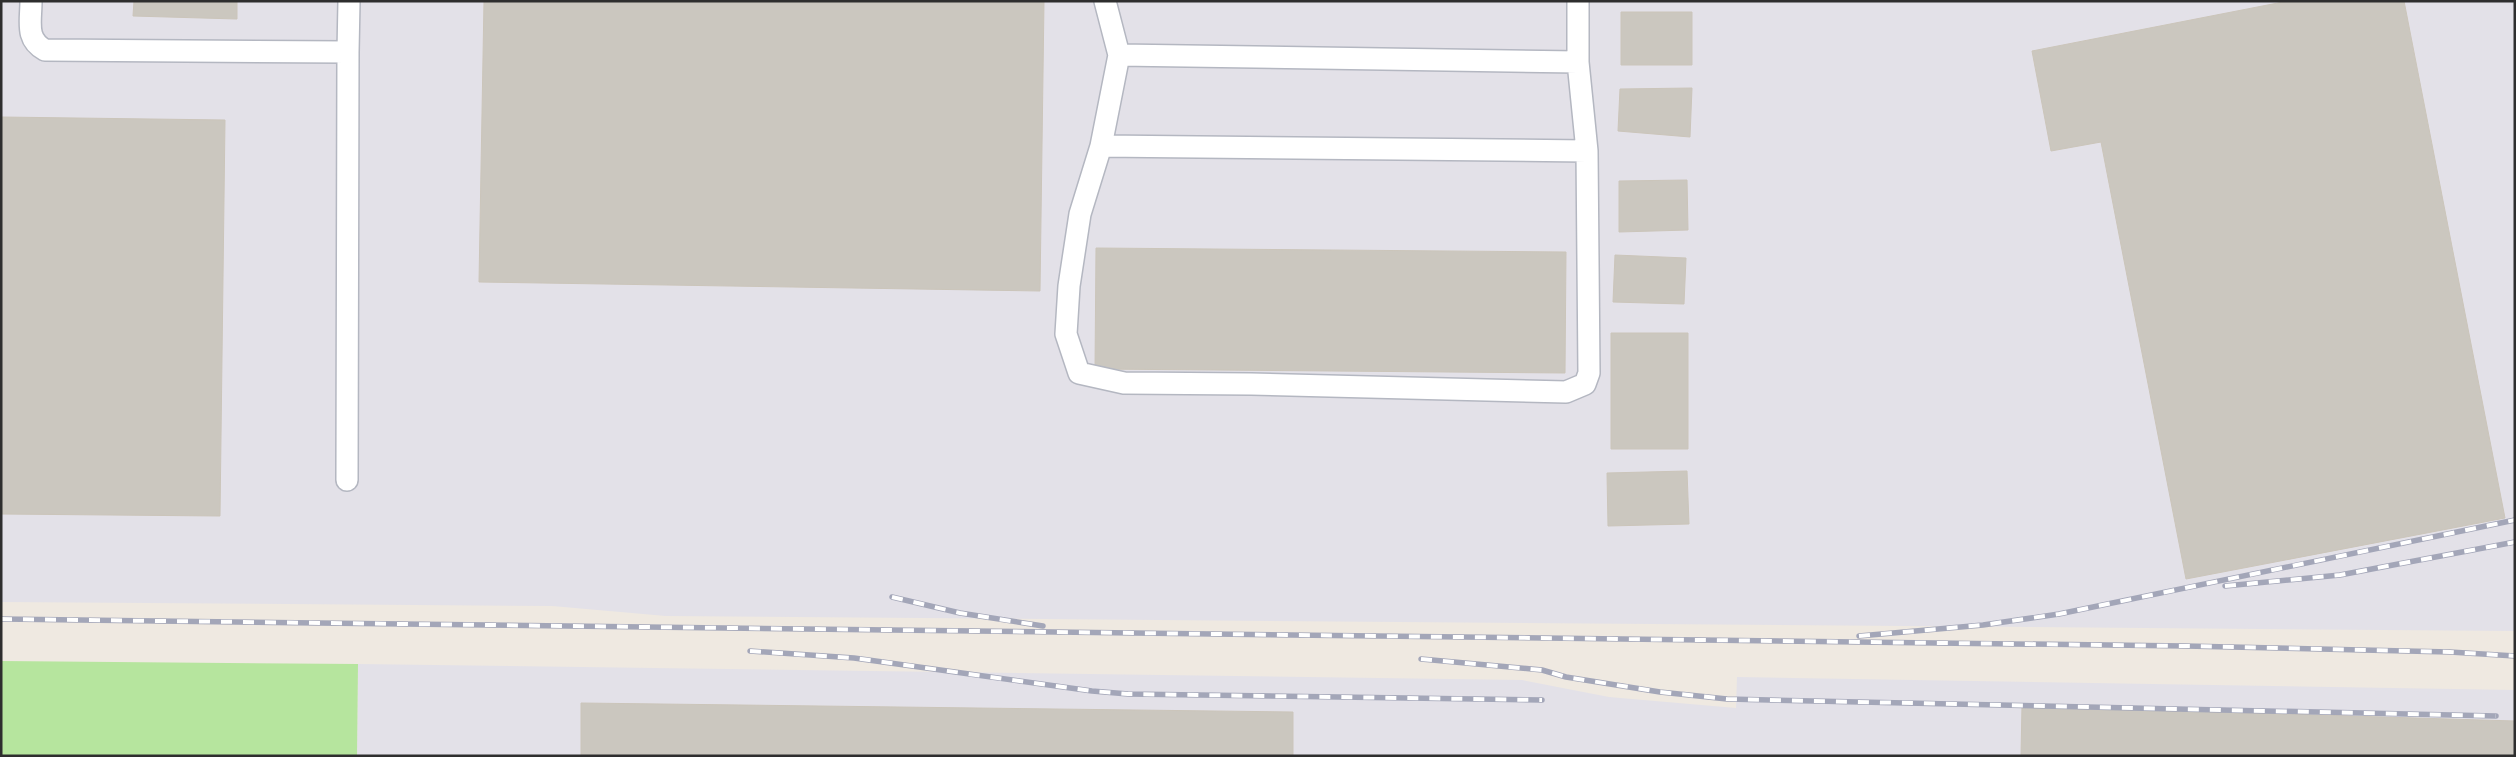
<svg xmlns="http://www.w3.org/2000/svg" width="2516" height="757" viewBox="0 0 2516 757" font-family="'Exo 2',sans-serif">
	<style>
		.industrial { fill: #e3e1e8 }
		.green { fill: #b6e59e }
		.building { fill: #cbc7bf; stroke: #cbc5ba }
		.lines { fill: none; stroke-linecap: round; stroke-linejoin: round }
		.service-casing { stroke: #b4b7c1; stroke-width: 24 }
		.service { stroke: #fff; stroke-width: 21 }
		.rail-casing { stroke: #a3a6b8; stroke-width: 5.5 }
		.rail { stroke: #fff; stroke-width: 4; stroke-dasharray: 11; stroke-linecap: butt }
	</style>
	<rect width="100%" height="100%" fill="#efe9e1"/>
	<path class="industrial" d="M 1,1 L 2515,1 L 2515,631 L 666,616 L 552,606 L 1,602 Z
		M 358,664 L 1522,680 L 1609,697 L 1736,708 L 1737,677 L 2515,690 L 2515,756 L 357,756 Z"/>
	<path class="green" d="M 1,661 L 358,664 L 357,756 L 1,756 Z"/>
	<path class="building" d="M 134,1 L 237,1 L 237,19 L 133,16 Z
		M 484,1 L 1044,1 L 1040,291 L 479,282 Z
		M 2288,1 L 2404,1 L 2505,518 L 2186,579 L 2101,142 L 2051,151 L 2032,51 Z
		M 1621,12 L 1692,12 L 1692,65 L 1621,65 Z
		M 1692,88 L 1690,137 L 1618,131 L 1620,89 Z
		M 1,117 L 225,120 L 220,516 L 1,514 Z
		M 1687,180 L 1688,230 L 1619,232 L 1619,181 Z
		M 1096,248 L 1566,252 L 1565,373 L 1095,369 Z
		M 1615,255 L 1686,258 L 1684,304 L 1613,302 Z
		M 1611,333 L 1688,333 L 1688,449 L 1611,449 Z
		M 1687,471 L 1689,524 L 1608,526 L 1607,473 Z
		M 581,703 L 1293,712 L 1293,756 L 581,756 Z
		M 2022,706 L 2515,721 L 2515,756 L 2021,756 Z"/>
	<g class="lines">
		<g class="service-casing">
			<path id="service" d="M 31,1 C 31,22 25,39 45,50 L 348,52 L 347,480
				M 1105,1 L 1119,55 L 1101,146 L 1080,214 L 1069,286 L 1066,334 L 1079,373 L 1124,383 L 1251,384 L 1566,392 L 1585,384 L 1589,373 L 1587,151 L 1578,62 L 1578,1
				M 348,52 L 349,1
				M 1119,55 L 1578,62
				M 1101,146 L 1587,151"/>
		</g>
		<use href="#service" class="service"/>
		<g class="rail-casing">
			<path id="rail" d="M 2225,586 L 2340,575 L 2515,542
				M 892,597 L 960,613 L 1043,626
				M 1,619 L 2185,646 L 2450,652 L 2515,656
				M 1859,636 L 1983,625 L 2059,614 L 2515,520
				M 750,651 L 854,658 L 1092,691 L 1128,694 L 1542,700
				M 1421,659 L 1542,670 L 1566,677 L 1660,692 L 1727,699 L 2496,716"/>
		</g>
		<use href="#rail" class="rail"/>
	</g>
	<rect width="2516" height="757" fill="none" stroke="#2e2e2e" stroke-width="5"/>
</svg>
